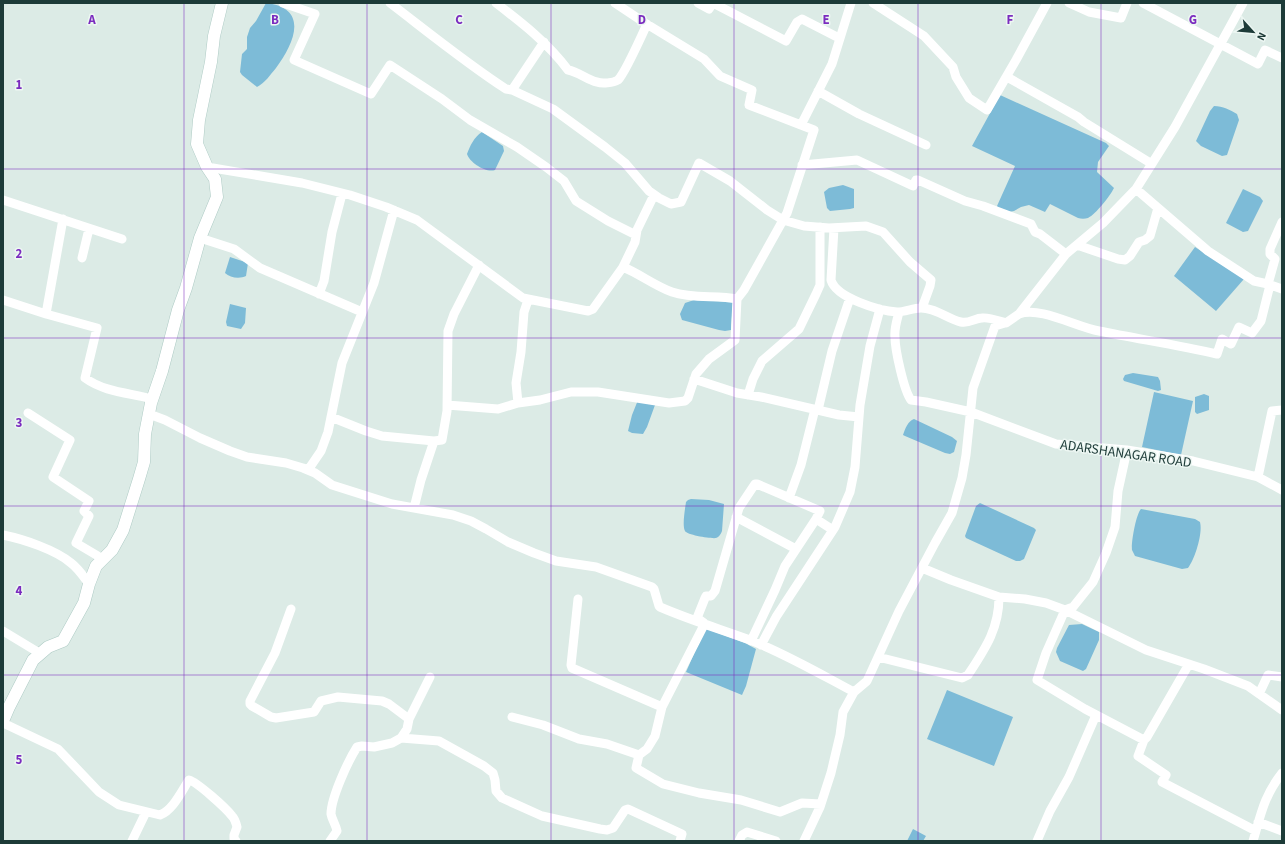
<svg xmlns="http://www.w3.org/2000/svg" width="1285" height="844" viewBox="0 0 1285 844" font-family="'Source Sans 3',sans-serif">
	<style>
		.water { fill: #7dbbd7 }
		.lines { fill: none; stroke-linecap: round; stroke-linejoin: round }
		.secondary-casing { stroke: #aecbc5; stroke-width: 13 }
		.street { stroke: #fff; stroke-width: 9 }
		.secondary { stroke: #fff; stroke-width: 12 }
		.grid { fill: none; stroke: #7b2cbf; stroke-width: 1; stroke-opacity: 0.55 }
		.labels { text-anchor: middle; stroke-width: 3; stroke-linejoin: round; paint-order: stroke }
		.street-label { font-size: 14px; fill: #1d3b38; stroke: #edf7f3 }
		.grid-label { font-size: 13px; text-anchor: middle; font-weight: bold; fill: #7b2cbf; stroke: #edf7f3; stroke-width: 3; stroke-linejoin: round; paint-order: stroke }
	</style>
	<rect width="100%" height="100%" fill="#dcebe6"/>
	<path class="water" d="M 266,3 C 310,8 294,44 276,68 C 270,75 265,83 257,87 L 242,75 L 240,72 L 242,54 L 247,49 L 247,37 L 250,28 L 256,21 Z
		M 1000,95 L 1106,143 L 1109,146 L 1098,162 L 1097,172 L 1114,188 C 1110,196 1096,214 1088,218 C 1085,219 1081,219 1078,218 L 1050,204 L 1045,212 L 1029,205 L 1021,207 L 1014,211 L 1009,212 L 998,208 L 997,206 L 1015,166 L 972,146 Z
		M 1214,106 C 1223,106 1230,110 1237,114 L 1239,120 L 1227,155 L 1222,156 L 1201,146 L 1196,141 L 1210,111 Z
		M 482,132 L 503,146 L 504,151 L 495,170 C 486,173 470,163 467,154 C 470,146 474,137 482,132 Z
		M 843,185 L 854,189 L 854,208 L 850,209 L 830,211 L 827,208 L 824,192 L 829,188 Z
		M 1243,189 L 1260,197 L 1263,201 L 1248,231 L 1243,232 L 1226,223 Z
		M 1195,247 L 1244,279 L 1216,311 L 1174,276 Z
		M 230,257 L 248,263 L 246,276 C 240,279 230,278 225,273 Z
		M 694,300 L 733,302 L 731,330 L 725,331 L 719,330 L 682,320 L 680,314 L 685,303 Z
		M 230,304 L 246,308 L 245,323 L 241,329 L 227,326 L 226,322 Z
		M 1133,373 L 1158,377 L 1160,381 L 1161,390 L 1158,391 L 1124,381 L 1123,379 L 1125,375 Z
		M 1154,392 L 1193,401 L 1181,455 L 1142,447 Z
		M 1204,394 L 1209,396 L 1209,410 L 1197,414 L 1195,412 L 1195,397 Z
		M 638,400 L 655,405 L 647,427 L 643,434 L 632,433 L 628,431 L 632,415 Z
		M 914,419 L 952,437 L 957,441 L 954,452 L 950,454 L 945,453 L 905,436 L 903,435 C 905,429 908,421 914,419 Z
		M 691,499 L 709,500 L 724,504 L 722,531 C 721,534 719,537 716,538 C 712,539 687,535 685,531 C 682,526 685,509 686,502 L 688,500 Z
		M 980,503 L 1034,528 L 1036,530 L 1024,559 L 1020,561 L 1016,561 L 966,538 L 965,536 L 976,506 Z
		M 1141,509 L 1195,519 L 1200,522 C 1203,533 1195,559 1188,568 L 1182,569 L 1135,556 C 1134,554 1133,552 1132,550 C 1131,543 1136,514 1141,509 Z
		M 1082,624 L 1099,632 L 1099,640 L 1086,669 L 1083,671 L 1060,661 L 1056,652 L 1057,648 L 1069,625 Z
		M 707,629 L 745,643 L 756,649 L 746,686 L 742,695 L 686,672 L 704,631 Z
		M 947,690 L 1013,717 L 994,766 L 927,739 Z
		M 913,829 L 926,836 L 923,841 L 907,841 Z"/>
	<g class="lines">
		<g class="secondary-casing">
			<path id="secondary" d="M 3,721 L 9,707 L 33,660 L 48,647 L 63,641 L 84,603 L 89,584 L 96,566 L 112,550 L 123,530 L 139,479 L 144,462 L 145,434 L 151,403 L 162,371 L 178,310 L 186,288 L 200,238 L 217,197 L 215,179 L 207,167 L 197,144 L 199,120 L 211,62 L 214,36 L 222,3"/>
		</g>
		<path class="street" d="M 283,3 L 315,14 L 294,60 L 371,94 L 390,65 L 442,99 L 470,120 L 517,147 L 546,167 L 564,181 L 576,201 L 608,221 L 636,235
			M 390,3 C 428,32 466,63 506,89 L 512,90
			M 496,3 C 522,23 548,43 568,70 C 579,72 587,80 597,82 C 602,84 613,83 618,80 C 625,73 642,35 647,24
			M 615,3 L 645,23 L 704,59 L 720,76 L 752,90 L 749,105 L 801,125
			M 698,3 L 709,9 L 713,3 L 786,41 L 797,22 L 802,19 L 839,38
			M 873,3 L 924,36 L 953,67 L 956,77 L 969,98 L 987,110 L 1016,60 L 1047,3
			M 1069,3 L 1089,12 L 1121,18 L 1127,3
			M 1143,3 L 1258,64 L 1265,50 L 1282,58
			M 544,42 L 512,90 L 553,109 L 605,147 L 625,163 L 649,191 L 659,198 L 671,204 L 681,202 L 699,163 L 730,181 L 767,210 L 783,220 L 804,226 L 829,228 L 866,226 L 883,232 L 910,262 L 931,280 L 930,286 L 922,308
			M 1007,77 L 1078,117 L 1084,122 L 1152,164
			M 818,91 L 859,114 L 926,145
			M 802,165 L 857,160 L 913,186 L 916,180 L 918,180 L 965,201 L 983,206 L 1031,224 L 1035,232 L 1040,234 L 1066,254
			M 207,167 L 302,183 L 350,195 L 386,207 L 417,220 L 523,298 L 588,311 L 593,309 L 623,267 C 640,274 655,286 672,292 C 693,299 716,295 737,299 L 744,290 L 787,213 L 814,130 L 801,125 L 832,64 L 851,3
			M 1136,189 L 1208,251 L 1254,281 L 1268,284 L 1282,289
			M 3,200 L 122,239
			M 63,219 L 46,314 L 97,328 L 85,378 C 104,392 130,393 152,399
			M 834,228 L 831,280 C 836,298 880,311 897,312 C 905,312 913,308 921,308 C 936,308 948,319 961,322 C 969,324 975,318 982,318 C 989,317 999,321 1006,323 L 1019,314 L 1066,254 L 1103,223 L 1136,189 L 1175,127 L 1243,3
			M 200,238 L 234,249 L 260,268 L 362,312
			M 1077,245 L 1118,259 L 1125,260 L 1130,256 L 1139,242 L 1145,240 L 1150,236 L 1158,208
			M 82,258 L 89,229
			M 623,267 L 635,242 L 637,230 L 654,195
			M 1268,284 L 1275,259 L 1270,254 L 1270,249 L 1282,222
			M 319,294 L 324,281 L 332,232 L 342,194
			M 3,300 L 46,314
			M 899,312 C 897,320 894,329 895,337 C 895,350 904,391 911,400 L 926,402 L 971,412 L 1056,444 L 1127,450 L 1193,461 L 1258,477 L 1282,490
			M 1019,314 C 1040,306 1076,327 1099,331 C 1138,339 1178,345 1217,354 L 1222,339 L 1231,344 L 1239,327 L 1252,333 L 1261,321 L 1270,285
			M 694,379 L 737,393 L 761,397 L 839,415 L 859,417
			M 748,395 L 753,379 L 762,361 L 799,329 L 816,294 L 820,285 L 820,227
			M 518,403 L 516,383 L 521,352 L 524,312 L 528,300
			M 447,405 L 498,409 L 518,403 L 540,400 L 571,392 L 598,392 L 669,403 L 685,401 L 688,398 L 696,374 L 709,359 L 735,340 L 737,299
			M 818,410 L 832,351 L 850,298
			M 28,413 L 70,440 L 53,477 L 89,501 L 84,511 L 89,516 L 76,543 L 103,559
			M 149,414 L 165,420 L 200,438 L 230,451 L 247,457 L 286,463 L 303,468 L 315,473 L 332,485 L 392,504 L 453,515 L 471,521 L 486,529 L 508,542 L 534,553 L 556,561 L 596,567 L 652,587 L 654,589 L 659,606 L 660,607 C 690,620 720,629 750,640 C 786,654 820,674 854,692
			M 331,417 L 366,431 L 382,436 L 434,441
			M 1127,450 L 1118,491 L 1115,527 L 1106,553 L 1093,582 L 1073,607 L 1065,610 L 1046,653 L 1037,680 L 1085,709 L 1144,740 L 1138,756 L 1166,775 L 1162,782 L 1256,831
			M 308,470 L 321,451 L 328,432 L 342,363 L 374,283 L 394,210
			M 1258,477 L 1272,411 L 1282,410
			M 789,498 L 801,465 L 815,409
			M 414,508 L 421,480 L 434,441 L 442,440 L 447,411 L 448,331 L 454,314 L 479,265
			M 736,517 L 796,549
			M 3,535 C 23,539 56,550 71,563 C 78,568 84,577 89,584
			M 922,568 L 951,580 L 999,597 L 1025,599 L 1046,603 L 1065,610 L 1146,650 L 1204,669 L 1248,686 L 1282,710
			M 578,599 L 571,665 L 572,668 L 662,707
			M 291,609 L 275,653 L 250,701 L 250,704 L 252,706 L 271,717 L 276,718 L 314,712 L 321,701 L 338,697 L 382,701 L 389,704 L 409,719
			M 704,623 L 697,618 L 705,598 L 706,596 L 711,596 L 715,591 L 739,508 L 755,484 L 757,484 L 820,511 L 816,519 L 833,530
			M 3,631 L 41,654
			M 751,641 L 775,590 L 785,566 L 816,519
			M 761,645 L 776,617 L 835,527 L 850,492 L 855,467 L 860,405 L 870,346 L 880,309
			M 878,657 L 962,678 L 968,675 C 985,649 999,629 999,597
			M 1259,694 L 1268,675 L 1282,677
			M 512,717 L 543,725 L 579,739 L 607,744 L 639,755 L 636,768 L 663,784 L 699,793 L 741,800 L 780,812 L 802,803 L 821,804
			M 3,723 L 58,749 L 99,792 L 119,805 L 160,815 C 173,810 181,792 189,780 C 197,782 226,808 232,816 C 235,819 236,823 237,827 L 234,835 L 234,839 L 236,841
			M 401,738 L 439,741 L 484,766 L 493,773 L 495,780 L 496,791 L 502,798 L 542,816 L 600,829 L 607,830 L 613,828 L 625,810 L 628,809 L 682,834 L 680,841
			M 1144,740 L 1147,737 L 1189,664
			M 639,755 L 647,749 L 655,736 L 662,707 L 704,625
			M 1258,822 L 1282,831
			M 132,841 L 146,812
			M 330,841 L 337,831 C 336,825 332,820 331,814 C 331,798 348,761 357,747 L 362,746 L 374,747 L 392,743 L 401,738 L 407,729 L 409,719 L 430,677
			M 739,841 L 742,835 L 747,832 L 776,841
			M 804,841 L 820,807 L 831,773 L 840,735 L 843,712 L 854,692 L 867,681 L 899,611 L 935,543 L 952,513 L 962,478 L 966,455 L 973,388 L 995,326 L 1005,323
			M 1037,841 L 1050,811 L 1069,777 L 1096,715
			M 1253,841 C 1261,814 1264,796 1282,773"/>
		<use href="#secondary" class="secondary"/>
	</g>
	<path class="grid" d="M 184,3 L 184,841M 367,3 L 367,841M 551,3 L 551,841M 734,3 L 734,841M 918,3 L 918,841M 1101,3 L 1101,841M 3,169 L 1282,169M 3,338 L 1282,338M 3,506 L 1282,506M 3,675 L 1282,675"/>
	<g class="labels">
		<g class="street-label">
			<text transform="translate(1126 453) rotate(8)" y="5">ADARSHANAGAR ROAD</text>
		</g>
	</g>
	<g class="grid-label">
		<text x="92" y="24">A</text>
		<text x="275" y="24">B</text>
		<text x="459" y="24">C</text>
		<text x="642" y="24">D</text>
		<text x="826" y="24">E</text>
		<text x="1010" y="24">F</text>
		<text x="1193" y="24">G</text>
		<text x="19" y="89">1</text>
		<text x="19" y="258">2</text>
		<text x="19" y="427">3</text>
		<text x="19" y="595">4</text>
		<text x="19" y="764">5</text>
	</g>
	<rect width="1285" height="844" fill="none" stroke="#1d3b38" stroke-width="8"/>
	<g transform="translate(1253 32) rotate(117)" stroke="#edf7f3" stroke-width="3" paint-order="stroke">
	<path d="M0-3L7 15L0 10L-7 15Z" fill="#1d3b38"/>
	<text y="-6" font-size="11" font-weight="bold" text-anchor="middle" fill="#1d3b38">N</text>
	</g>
</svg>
